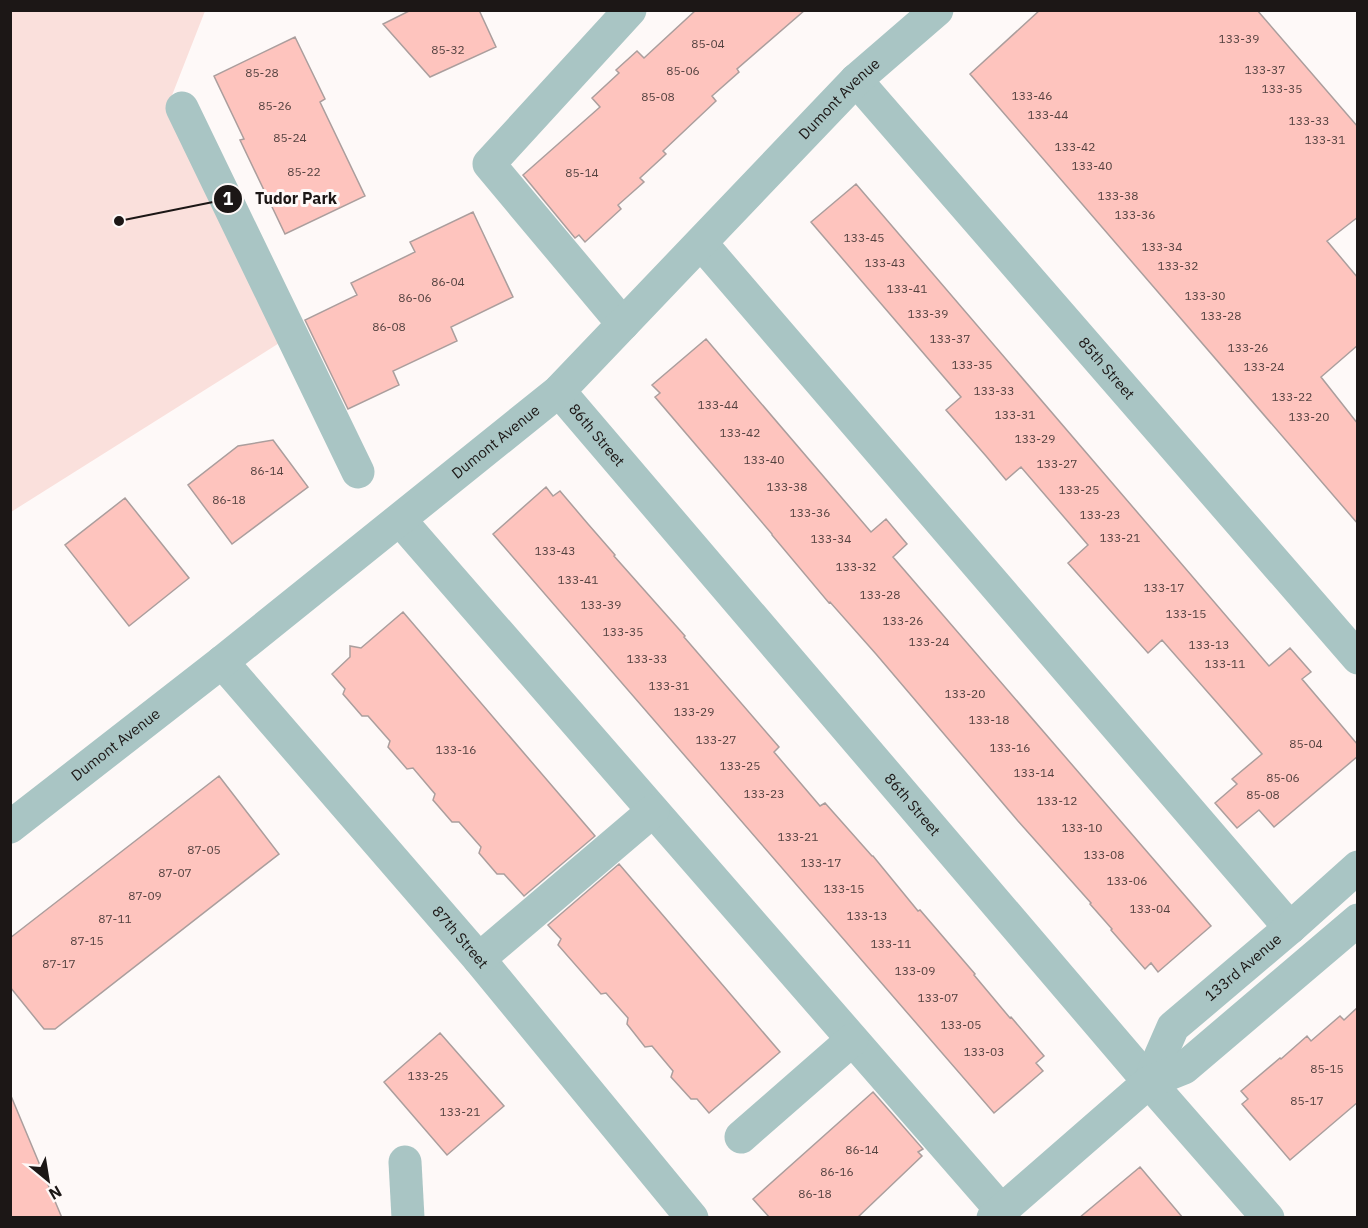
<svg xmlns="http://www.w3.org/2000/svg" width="1368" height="1228" viewBox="0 0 1368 1228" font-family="'IBM Plex Sans',sans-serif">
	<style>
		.green { fill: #fae0dc }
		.building { fill: #fec4be; stroke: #ab9e9d; stroke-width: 1.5 }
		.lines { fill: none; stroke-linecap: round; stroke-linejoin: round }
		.minor { stroke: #a9c5c4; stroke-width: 33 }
		.labels { text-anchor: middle; stroke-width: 6; stroke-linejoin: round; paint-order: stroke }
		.number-label { font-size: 12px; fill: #544240 }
		.street-label { font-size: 15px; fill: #1c1716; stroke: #fef9f8 }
		.leader { fill: none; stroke: #1c1716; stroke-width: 2 }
		.callout-dot { fill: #1c1716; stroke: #fef9f8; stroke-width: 2 }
		.mark-label { font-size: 18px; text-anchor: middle; font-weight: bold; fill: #fff }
		.callout-label { font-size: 16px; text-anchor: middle; font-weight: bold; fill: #1c1716; stroke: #fef9f8; stroke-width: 6; stroke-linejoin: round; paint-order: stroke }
	</style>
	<rect width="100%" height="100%" fill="#fef9f8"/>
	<path class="green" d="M 11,11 L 205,11 L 169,103 L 284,340 L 11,512 Z"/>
	<path class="building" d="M 411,10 L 479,10 L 496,47 L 430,77 L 383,24 Z
		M 696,10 L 805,10 L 737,69 L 739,72 L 712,96 L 716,101 L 663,151 L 666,154 L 640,178 L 644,182 L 618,205 L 621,209 L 585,242 L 579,235 L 575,238 L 523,175 L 600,107 L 592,98 L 619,73 L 616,70 L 637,51 L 644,58 Z
		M 1040,10 L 1257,10 L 1358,127 L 1358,217 L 1327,241 L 1358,278 L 1358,345 L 1321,377 L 1358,424 L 1358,524 L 970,74 Z
		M 295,37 L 325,99 L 320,102 L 365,196 L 285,234 L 240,140 L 244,139 L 214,76 Z
		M 856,184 L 1269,666 L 1290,648 L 1311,672 L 1302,679 L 1358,745 L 1358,756 L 1274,827 L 1259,810 L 1237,828 L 1215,803 L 1237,784 L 1232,779 L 1262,754 L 1162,640 L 1148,653 L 1068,563 L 1088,545 L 1021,467 L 1006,480 L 986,456 L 946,410 L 961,397 L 811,222 Z
		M 473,212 L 513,297 L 451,327 L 457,341 L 393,371 L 399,385 L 348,409 L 305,320 L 357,295 L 351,283 L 415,252 L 410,242 Z
		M 706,339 L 871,532 L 886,519 L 907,544 L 893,557 L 1211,926 L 1158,972 L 1151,963 L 1145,969 L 1111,930 L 1112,929 L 1090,904 L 1091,903 L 1018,821 L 876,654 L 830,602 L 829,603 L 772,535 L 772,534 L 655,397 L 660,393 L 652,385 Z
		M 273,440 L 308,487 L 232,544 L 188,485 L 238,446 Z
		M 546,487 L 553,496 L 560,491 L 588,524 L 615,555 L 614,556 L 685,636 L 684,637 L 779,747 L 774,752 L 820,806 L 825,803 L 872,856 L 873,856 L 918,911 L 920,910 L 975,974 L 974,975 L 1010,1018 L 1011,1017 L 1044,1056 L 1036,1063 L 1043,1071 L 994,1113 L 493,534 Z
		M 125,498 L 189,578 L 129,626 L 65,545 Z
		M 403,612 L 595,836 L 524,896 L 504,874 L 497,874 L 479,853 L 481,847 L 459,822 L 452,822 L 433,800 L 435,794 L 413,768 L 407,769 L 388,747 L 390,741 L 368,716 L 362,716 L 343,694 L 345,689 L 332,674 L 350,657 L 350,646 L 361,648 Z
		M 219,776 L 279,854 L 55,1029 L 44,1029 L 10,987 L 10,938 Z
		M 619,864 L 780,1052 L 709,1113 L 697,1099 L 691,1099 L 671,1077 L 673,1071 L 652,1046 L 645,1047 L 627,1024 L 628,1018 L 606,993 L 601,994 L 558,945 L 561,939 L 548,925 Z
		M 1358,1007 L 1358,1102 L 1290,1160 L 1242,1104 L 1248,1099 L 1241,1091 L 1280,1058 L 1281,1059 L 1307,1036 L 1311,1041 L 1340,1016 L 1344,1020 Z
		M 440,1033 L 504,1106 L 447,1155 L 384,1082 Z
		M 873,1092 L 923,1149 L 918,1152 L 922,1156 L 857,1218 L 770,1218 L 753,1199 Z
		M 10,1096 L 11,1096 L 62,1218 L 10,1218 Z
		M 1140,1167 L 1183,1218 L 1079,1218 Z"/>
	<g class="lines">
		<g class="minor">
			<path id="s1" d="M 856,80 L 1358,658"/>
			<path d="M 182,108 L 358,472"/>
			<path d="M 701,243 L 1290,928"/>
			<path d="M 623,324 L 489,164 L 630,10"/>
			<path id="s2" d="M 559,391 L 1149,1082 L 1268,1218"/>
			<path d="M 400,520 L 1001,1210"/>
			<path id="s3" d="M 222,662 L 479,959 L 692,1218"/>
			<path id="s4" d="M 10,827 L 222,662 L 559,391 L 856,80 L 937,10"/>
			<path d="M 479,959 L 653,811"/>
			<path id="s5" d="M 1149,1082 L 1173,1027 L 1290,928 L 1358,867"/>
			<path d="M 741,1137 L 852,1040"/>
			<path d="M 405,1162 L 408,1218"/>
			<path d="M 993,1218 L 1149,1082 L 1184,1068 L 1358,920"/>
		</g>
	</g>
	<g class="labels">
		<g class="number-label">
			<text x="1239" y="43">133-39</text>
			<text x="708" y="48">85-04</text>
			<text x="448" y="54">85-32</text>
			<text x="1265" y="74">133-37</text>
			<text x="683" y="75">85-06</text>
			<text x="262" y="77">85-28</text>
			<text x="1282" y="93">133-35</text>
			<text x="1032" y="100">133-46</text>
			<text x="658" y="101">85-08</text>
			<text x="275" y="110">85-26</text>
			<text x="1048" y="119">133-44</text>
			<text x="1309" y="125">133-33</text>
			<text x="290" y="142">85-24</text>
			<text x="1325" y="144">133-31</text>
			<text x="1075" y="151">133-42</text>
			<text x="1092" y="170">133-40</text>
			<text x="304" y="176">85-22</text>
			<text x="582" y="177">85-14</text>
			<text x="1118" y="200">133-38</text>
			<text x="1135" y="219">133-36</text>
			<text x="864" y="242">133-45</text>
			<text x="1162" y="251">133-34</text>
			<text x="885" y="267">133-43</text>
			<text x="1178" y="270">133-32</text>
			<text x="448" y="286">86-04</text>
			<text x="907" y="293">133-41</text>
			<text x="1205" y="300">133-30</text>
			<text x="415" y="302">86-06</text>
			<text x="928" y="318">133-39</text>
			<text x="1221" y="320">133-28</text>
			<text x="389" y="331">86-08</text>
			<text x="950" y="343">133-37</text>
			<text x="1248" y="352">133-26</text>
			<text x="972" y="369">133-35</text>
			<text x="1264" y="371">133-24</text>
			<text x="994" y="395">133-33</text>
			<text x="1292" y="401">133-22</text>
			<text x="718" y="409">133-44</text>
			<text x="1015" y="419">133-31</text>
			<text x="1309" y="421">133-20</text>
			<text x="740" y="437">133-42</text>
			<text x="1035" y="443">133-29</text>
			<text x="764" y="464">133-40</text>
			<text x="1057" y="468">133-27</text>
			<text x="267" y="475">86-14</text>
			<text x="787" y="491">133-38</text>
			<text x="1079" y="494">133-25</text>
			<text x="229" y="504">86-18</text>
			<text x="810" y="517">133-36</text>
			<text x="1100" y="519">133-23</text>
			<text x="1120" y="542">133-21</text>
			<text x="831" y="543">133-34</text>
			<text x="555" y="555">133-43</text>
			<text x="856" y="571">133-32</text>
			<text x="578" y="584">133-41</text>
			<text x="1164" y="592">133-17</text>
			<text x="880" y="599">133-28</text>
			<text x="601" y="609">133-39</text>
			<text x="1186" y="618">133-15</text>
			<text x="903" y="625">133-26</text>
			<text x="623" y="636">133-35</text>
			<text x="929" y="646">133-24</text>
			<text x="1209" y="649">133-13</text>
			<text x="647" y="663">133-33</text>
			<text x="1225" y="668">133-11</text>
			<text x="669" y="690">133-31</text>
			<text x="965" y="698">133-20</text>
			<text x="694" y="716">133-29</text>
			<text x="989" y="724">133-18</text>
			<text x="716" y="744">133-27</text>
			<text x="1306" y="748">85-04</text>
			<text x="1010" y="752">133-16</text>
			<text x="456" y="754">133-16</text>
			<text x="740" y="770">133-25</text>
			<text x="1034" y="777">133-14</text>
			<text x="1283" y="782">85-06</text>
			<text x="764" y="798">133-23</text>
			<text x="1263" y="799">85-08</text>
			<text x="1057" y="805">133-12</text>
			<text x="1082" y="832">133-10</text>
			<text x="798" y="841">133-21</text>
			<text x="204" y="854">87-05</text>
			<text x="1104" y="859">133-08</text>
			<text x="821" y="867">133-17</text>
			<text x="175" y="877">87-07</text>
			<text x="1127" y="885">133-06</text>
			<text x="844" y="893">133-15</text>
			<text x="145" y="900">87-09</text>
			<text x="1150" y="913">133-04</text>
			<text x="867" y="920">133-13</text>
			<text x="115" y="923">87-11</text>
			<text x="87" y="945">87-15</text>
			<text x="891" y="948">133-11</text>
			<text x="59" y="968">87-17</text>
			<text x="915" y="975">133-09</text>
			<text x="938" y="1002">133-07</text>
			<text x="961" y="1029">133-05</text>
			<text x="984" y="1056">133-03</text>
			<text x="1327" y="1073">85-15</text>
			<text x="428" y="1080">133-25</text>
			<text x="1307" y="1105">85-17</text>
			<text x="460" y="1116">133-21</text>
			<text x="862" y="1154">86-14</text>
			<text x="837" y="1176">86-16</text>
			<text x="815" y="1198">86-18</text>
		</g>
		<g class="street-label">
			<text dy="5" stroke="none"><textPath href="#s4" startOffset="1106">Dumont Avenue</textPath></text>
			<text dy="5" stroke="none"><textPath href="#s1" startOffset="382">85th Street</textPath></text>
			<text dy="5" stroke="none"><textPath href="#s2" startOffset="58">86th Street</textPath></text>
			<text dy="5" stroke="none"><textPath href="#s4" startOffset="620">Dumont Avenue</textPath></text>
			<text dy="5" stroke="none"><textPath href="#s4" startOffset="134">Dumont Avenue</textPath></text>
			<text dy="5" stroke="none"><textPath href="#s2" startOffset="544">86th Street</textPath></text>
			<text dy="5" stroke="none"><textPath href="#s3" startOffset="364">87th Street</textPath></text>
			<text dy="5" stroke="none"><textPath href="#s5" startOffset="152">133rd Avenue</textPath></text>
		</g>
	</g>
	<path class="leader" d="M119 221L228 199"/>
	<g class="callout-dot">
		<circle cx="119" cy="221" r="6"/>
		<circle cx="228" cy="199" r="15"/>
	</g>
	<g class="mark-label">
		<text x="228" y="205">1</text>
	</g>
	<g class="callout-label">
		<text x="296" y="204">Tudor Park</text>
	</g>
	<rect width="1368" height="1228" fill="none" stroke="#1c1716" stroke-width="24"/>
	<g transform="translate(48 1180) rotate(150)" stroke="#fef9f8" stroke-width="4.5" paint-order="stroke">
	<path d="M0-4.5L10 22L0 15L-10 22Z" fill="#1c1716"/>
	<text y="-9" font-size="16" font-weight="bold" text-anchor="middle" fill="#1c1716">N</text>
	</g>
</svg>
